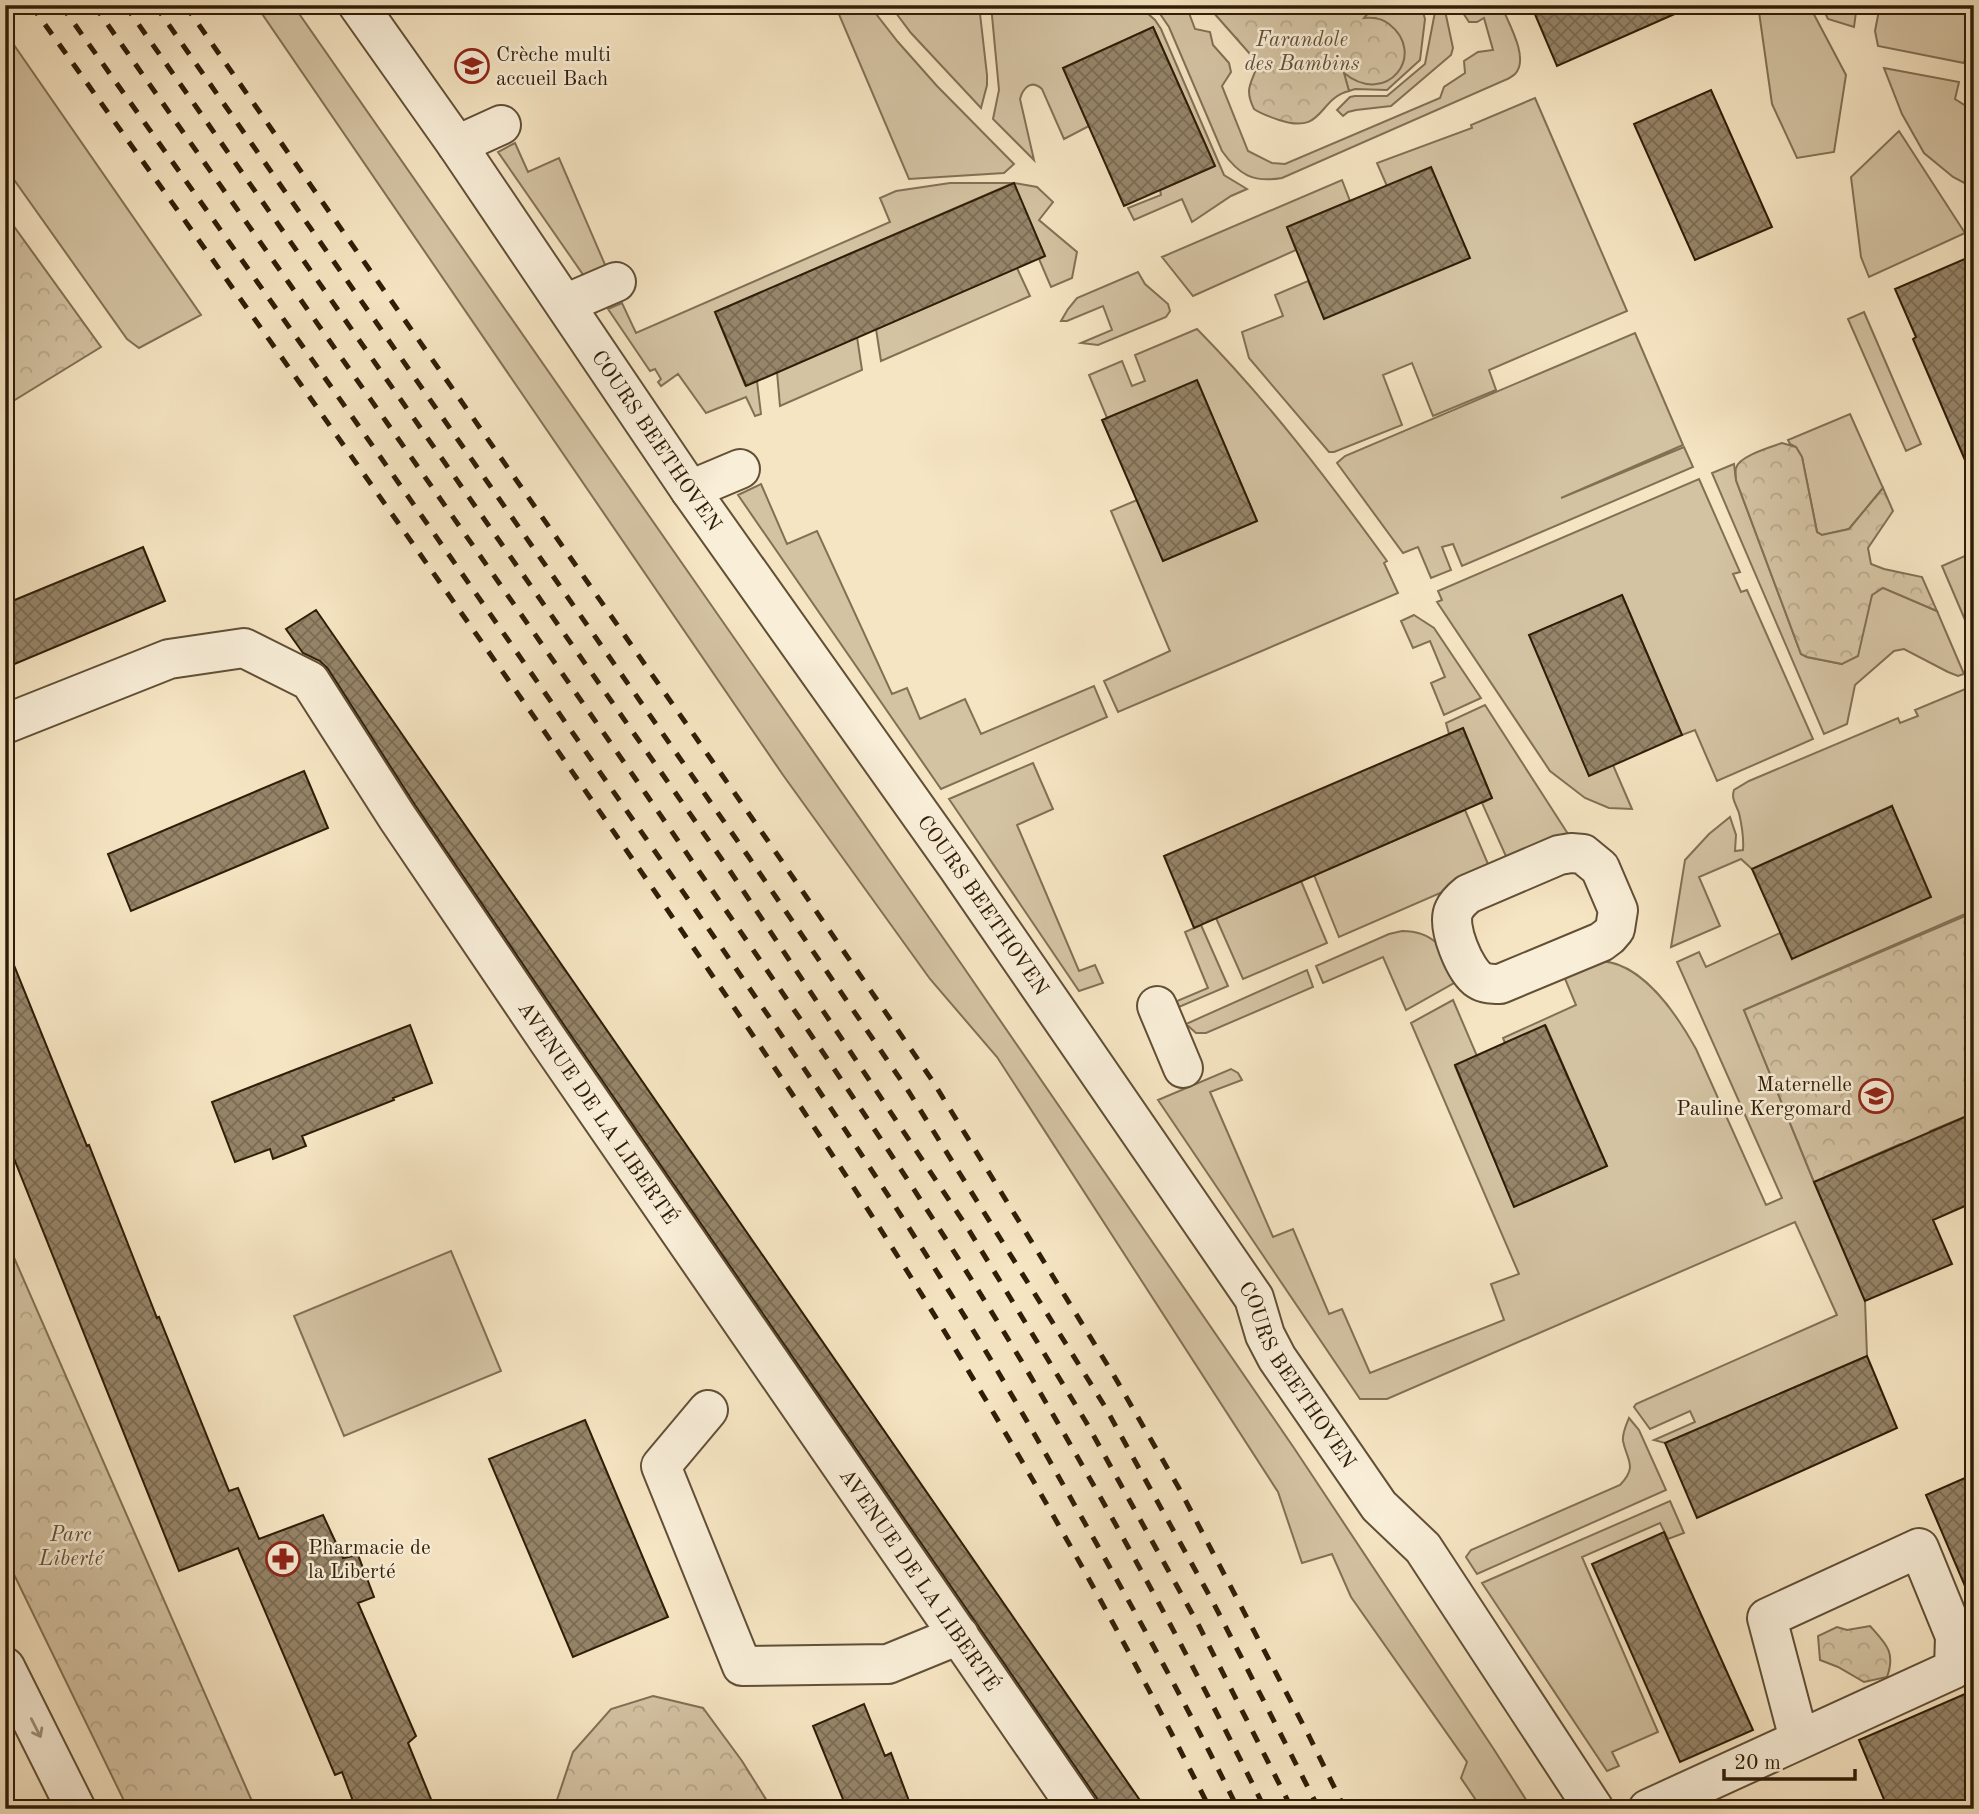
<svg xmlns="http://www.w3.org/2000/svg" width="1979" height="1814" viewBox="0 0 1979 1814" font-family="'Old Standard TT',serif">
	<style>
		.green { fill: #d4c3a3; stroke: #827055; stroke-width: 2 }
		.forest { fill: url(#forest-crowns); stroke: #827055; stroke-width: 2 }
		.building { fill: url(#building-cross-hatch); stroke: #2f1d07; stroke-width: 2 }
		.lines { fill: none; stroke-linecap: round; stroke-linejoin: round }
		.minor-casing { stroke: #614f36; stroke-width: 42 }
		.minor { stroke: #f9eed8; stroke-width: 38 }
		.rail { stroke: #2f1d07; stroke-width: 5; stroke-dasharray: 12 12; stroke-linecap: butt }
		.oneway { stroke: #9e907a }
		.labels { text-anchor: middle; stroke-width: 5; stroke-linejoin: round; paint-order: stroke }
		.park-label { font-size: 21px; font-style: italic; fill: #614f36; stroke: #f9eed8 }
		.poi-label { font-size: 21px; fill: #2f1d07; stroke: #f9eed8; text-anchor: start }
		.street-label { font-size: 21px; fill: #2f1d07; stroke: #f9eed8 }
	</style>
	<defs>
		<pattern id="forest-crowns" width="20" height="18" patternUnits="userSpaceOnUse" patternTransform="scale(1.75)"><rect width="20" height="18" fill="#d4c3a3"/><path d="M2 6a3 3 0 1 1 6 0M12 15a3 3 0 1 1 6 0" fill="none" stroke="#b6a78b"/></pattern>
		<pattern id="building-cross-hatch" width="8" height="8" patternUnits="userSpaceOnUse" patternTransform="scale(1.75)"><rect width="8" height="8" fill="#968569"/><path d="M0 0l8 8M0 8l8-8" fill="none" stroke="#7b6c54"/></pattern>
	</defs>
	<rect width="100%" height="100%" fill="#f6e5c3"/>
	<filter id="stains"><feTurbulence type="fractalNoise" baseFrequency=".00286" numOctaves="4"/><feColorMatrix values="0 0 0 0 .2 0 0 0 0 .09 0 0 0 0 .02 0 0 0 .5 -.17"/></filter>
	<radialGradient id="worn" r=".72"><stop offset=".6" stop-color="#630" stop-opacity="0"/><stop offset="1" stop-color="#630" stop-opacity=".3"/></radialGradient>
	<path class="green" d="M 256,5 L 293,5 L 962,965 L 1294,1448 L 1493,1748 L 1532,1809 L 1482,1809 L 1461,1778 L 1467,1762 L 1351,1597 L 1332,1554 L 1302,1563 L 1278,1492 L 997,1057 L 930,979 L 783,775 Z
		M 835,5 L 869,5 L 898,42 L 937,86 L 1014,164 L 1004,173 L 909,179 Z
		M 890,5 L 979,5 L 987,75 L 987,85 L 981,108 L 911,33 Z
		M 991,5 L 1138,5 L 1155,20 L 1161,29 L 1224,175 L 1247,189 L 1231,196 L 1192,222 L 1182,199 L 1134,220 L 1128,208 L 1161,195 L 1160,190 L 1215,166 L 1153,27 L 1063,68 L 1089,126 L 1064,139 L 1042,89 C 1031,79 1023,88 1020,99 L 1034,160 L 993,119 L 999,90 Z
		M 1152,5 L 1186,5 L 1195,29 L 1210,32 L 1213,45 L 1229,63 L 1231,72 L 1222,86 L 1248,151 L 1272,163 L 1285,164 L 1440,98 L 1444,87 L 1465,73 L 1464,61 L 1478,52 L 1493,50 L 1484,18 L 1477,22 L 1469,22 L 1463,13 L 1462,5 L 1501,5 C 1508,22 1530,59 1515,74 C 1514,75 1507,80 1505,80 L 1282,178 C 1253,183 1239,175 1222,151 L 1169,27 L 1158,11 Z
		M 1375,5 L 1408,5 L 1423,12 L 1425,19 L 1420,60 L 1387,90 L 1355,89 L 1349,91 L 1343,71 L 1375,18 L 1362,18 Z
		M 1758,5 L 1809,5 L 1846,75 L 1834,152 L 1797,158 L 1772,104 Z
		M 1821,5 L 1857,5 L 1854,27 L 1828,19 Z
		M 1880,5 L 1974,5 L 1974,21 L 1964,63 L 1878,46 L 1875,31 Z
		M 1431,6 L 1444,6 L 1453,48 L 1451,55 L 1391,106 L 1356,110 L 1348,112 L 1343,116 L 1337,110 L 1350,97 L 1355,96 L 1387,96 L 1425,64 L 1435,12 Z
		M 5,32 L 201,315 L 139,348 L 127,339 L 5,167 Z
		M 1884,68 L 1959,82 L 1955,99 L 1974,111 L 1974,188 L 1953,177 L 1924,153 L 1902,114 Z
		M 1535,98 L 1627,311 L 1489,370 L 1496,390 L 1433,416 L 1412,363 L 1383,375 L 1402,425 L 1334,452 L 1329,452 L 1249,358 L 1242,332 L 1283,316 L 1275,295 L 1308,281 L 1324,318 L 1387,186 L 1377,163 L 1472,128 L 1471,125 Z
		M 1899,131 L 1965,233 L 1869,277 L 1861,257 L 1851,177 Z
		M 515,143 L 528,172 L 559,158 L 606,267 L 584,276 L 498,152 Z
		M 1342,180 L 1350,201 L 1287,227 L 1296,250 L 1193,296 L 1162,257 Z
		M 950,183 L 1014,183 L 1037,187 L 1053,202 L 1039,220 L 1077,252 L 1072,278 L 1051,287 L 1039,259 L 1045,256 L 1013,183 L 715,312 L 745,385 L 757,381 L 761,414 L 755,416 L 746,397 L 706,413 L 678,374 L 661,386 L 658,382 L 661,379 L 655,369 L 650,371 L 608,309 L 622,303 L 636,333 L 890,222 L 880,198 L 896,191 Z
		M 1017,268 L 1030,296 L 881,361 L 876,329 Z
		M 1138,272 L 1145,284 L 1168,304 L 1170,311 L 1166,317 L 1098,345 L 1081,343 L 1112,330 L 1103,306 L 1067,321 L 1061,321 L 1068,309 L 1077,298 Z
		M 1864,312 L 1921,444 L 1906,451 L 1848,319 Z
		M 1197,329 C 1268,401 1328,480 1387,561 L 1384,563 L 1398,593 L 1118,712 L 1104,681 L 1170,651 L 1111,511 L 1137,500 L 1163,561 L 1257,521 L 1197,381 L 1107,418 L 1089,375 L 1122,361 L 1132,386 L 1145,381 L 1135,355 Z
		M 1635,333 L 1683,445 L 1561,498 L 1684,447 L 1693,467 L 1462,566 L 1453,544 L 1442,547 L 1451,570 L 1431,578 L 1418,547 L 1403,553 L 1337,463 L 1345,456 Z
		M 857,337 L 862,370 L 780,406 L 777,372 Z
		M 1850,414 L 1883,488 L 1849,529 L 1822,535 L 1817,532 L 1802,457 L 1796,447 L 1790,444 L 1788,440 Z
		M 1734,464 L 1736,480 L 1801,654 L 1807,657 L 1842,664 L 1872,595 L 1883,587 L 1937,611 L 1964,674 L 1958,676 L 1948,672 L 1904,649 L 1894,651 L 1855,685 L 1847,724 L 1824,734 L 1712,473 Z
		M 1699,479 L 1740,572 L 1733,574 L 1741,592 L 1747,590 L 1813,739 L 1717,781 L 1695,730 L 1682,735 L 1622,595 L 1530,635 L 1613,765 L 1632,809 L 1609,808 L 1585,798 L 1550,771 L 1437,602 L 1442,600 L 1438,591 Z
		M 761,484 L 787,544 L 817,531 L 892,694 L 907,688 L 920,719 L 965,699 L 981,734 L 1094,686 L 1107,717 L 941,789 L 738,495 Z
		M 1974,552 L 1974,641 L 1942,566 Z
		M 1414,615 L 1434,628 L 1481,698 L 1444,715 L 1431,683 L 1445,677 L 1430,641 L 1413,648 L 1401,621 Z
		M 1970,687 L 1974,695 L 1974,933 L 1965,914 L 1744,1010 L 1814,1182 L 1865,1301 L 1867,1356 L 1665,1443 L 1654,1440 L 1695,1422 L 1690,1411 L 1650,1429 L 1634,1407 L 1636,1404 L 1837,1315 L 1795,1222 L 1387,1399 L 1360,1399 L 1158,1100 L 1231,1069 L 1238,1073 L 1242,1080 L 1210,1092 L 1273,1237 L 1293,1229 L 1329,1314 L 1342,1309 L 1370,1373 L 1504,1320 L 1491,1284 L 1519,1274 L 1411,1023 L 1453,1000 L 1477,1056 L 1455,1066 L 1514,1206 L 1607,1166 L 1546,1026 L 1505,1043 L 1503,1038 L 1576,1005 L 1563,974 C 1570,970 1579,964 1587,962 C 1636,952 1676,1013 1696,1049 L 1766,1205 L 1782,1198 L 1677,962 L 1699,952 L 1706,967 L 1780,933 L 1792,959 L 1891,806 L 1752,869 L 1741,859 L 1699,877 L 1720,926 L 1671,947 L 1685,860 L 1709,834 L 1730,817 L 1736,835 L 1735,851 L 1743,850 C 1744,837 1742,826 1739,813 C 1736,804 1731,799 1734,790 L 1749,781 L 1898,718 L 1900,723 L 1918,716 L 1915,710 Z
		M 1485,705 L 1570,837 L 1509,863 L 1482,803 L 1492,798 L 1463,728 L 1449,734 L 1446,723 Z
		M 1033,763 L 1053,809 L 1017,825 L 1079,971 L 1095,965 L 1103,983 L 1079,991 L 949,799 Z
		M 1465,810 L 1491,871 L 1339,937 L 1314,875 Z
		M 1301,881 L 1327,943 L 1243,979 L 1216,918 Z
		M 1201,925 L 1228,986 L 1179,1007 L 1177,1001 L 1208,988 L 1185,932 Z
		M 1402,931 C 1436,931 1446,952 1461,979 L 1406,1010 L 1383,957 L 1323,983 L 1316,966 L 1389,934 Z
		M 1307,970 L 1313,987 L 1206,1033 L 1196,1033 L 1186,1024 Z
		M 451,1251 L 501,1371 L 344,1436 L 294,1316 Z
		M 1629,1418 L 1639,1430 L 1666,1490 L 1477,1574 L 1466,1557 L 1471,1550 L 1620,1485 C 1638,1466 1627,1461 1623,1441 C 1622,1434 1626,1425 1629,1418 Z
		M 1670,1501 L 1684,1533 L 1668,1539 L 1660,1523 L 1582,1557 L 1658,1732 L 1612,1752 L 1619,1766 L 1607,1771 L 1482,1583 Z"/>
	<path class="forest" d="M 1213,5 L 1375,5 L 1364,18 C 1373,17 1382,18 1389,24 C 1428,54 1387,108 1344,73 L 1349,91 C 1317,99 1325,135 1279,120 C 1270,117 1261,114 1254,109 C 1243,87 1253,82 1258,63 L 1213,12 Z
		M 5,214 L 101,347 L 5,406 Z
		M 1782,443 L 1796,447 L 1802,457 L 1817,532 L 1822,535 L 1849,529 L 1883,488 L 1893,511 L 1868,548 L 1871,564 L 1884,569 L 1922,577 L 1937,611 L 1883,588 L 1872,595 L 1858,656 L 1842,664 L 1807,657 L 1801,654 L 1736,480 C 1736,477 1735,470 1736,468 C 1739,456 1771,447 1782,443 Z
		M 1965,916 L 1974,938 L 1974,1113 L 1930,1131 L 1933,1142 L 1900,1144 L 1814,1182 L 1744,1010 Z
		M 5,1237 L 251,1799 L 264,1809 L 128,1809 L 5,1556 Z
		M 1870,1626 C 1886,1644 1896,1652 1887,1677 L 1864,1682 L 1838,1667 L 1820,1660 L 1818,1636 L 1837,1627 L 1847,1630 Z
		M 653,1696 L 703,1708 L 742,1761 L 772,1809 L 554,1809 L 573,1752 L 611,1709 Z"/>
	<path class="building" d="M 1531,5 L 1695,5 L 1557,66 Z
		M 1153,27 L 1215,166 L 1124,206 L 1063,68 Z
		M 1711,90 L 1772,227 L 1695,260 L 1634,124 Z
		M 1431,167 L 1470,258 L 1324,319 L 1287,227 Z
		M 1014,183 L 1045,256 L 746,386 L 715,312 Z
		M 1974,255 L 1974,481 L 1913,339 L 1916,337 L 1895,289 Z
		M 1197,380 L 1257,521 L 1163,561 L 1102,420 Z
		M 143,547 L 165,601 L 5,668 L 5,604 Z
		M 1622,595 L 1682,735 L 1589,776 L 1529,635 Z
		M 316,610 L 1146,1809 L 1101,1809 L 1100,1806 L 1096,1797 L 568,1031 L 415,805 L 328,669 L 320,661 L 303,653 L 286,629 Z
		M 1463,728 L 1492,798 L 1194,928 L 1164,856 Z
		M 304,771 L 328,828 L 131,911 L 108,854 Z
		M 1892,806 L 1931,897 L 1792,959 L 1752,869 Z
		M 5,948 L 7,948 L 87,1146 L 89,1145 L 157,1318 L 159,1317 L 229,1491 L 238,1488 L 259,1539 L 323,1515 L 343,1558 L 358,1555 L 374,1597 L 358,1603 L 416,1736 L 408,1743 L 435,1809 L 356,1809 L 342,1772 L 335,1775 L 238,1548 L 179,1571 L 5,1136 Z
		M 410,1025 L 432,1083 L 393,1098 L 394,1100 L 302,1136 L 306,1146 L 273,1159 L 270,1149 L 235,1162 L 212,1102 Z
		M 1545,1025 L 1607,1166 L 1514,1207 L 1455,1065 Z
		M 1974,1113 L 1974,1202 L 1933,1220 L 1952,1264 L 1865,1301 L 1814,1182 Z
		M 1867,1356 L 1897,1428 L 1697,1518 L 1665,1443 Z
		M 585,1420 L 668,1617 L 573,1657 L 489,1459 Z
		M 1974,1474 L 1974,1607 L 1926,1495 Z
		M 1664,1532 L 1753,1730 L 1680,1762 L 1592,1564 Z
		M 1974,1690 L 1974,1801 L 1957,1809 L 1888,1809 L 1859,1740 Z
		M 864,1704 L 885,1756 L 891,1753 L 912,1809 L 847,1809 L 813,1726 Z"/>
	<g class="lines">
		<g class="minor-casing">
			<g id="minor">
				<path id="s1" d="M 358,5 L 457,145 L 690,490 L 957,866 L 1254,1298 L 1265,1335 L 1277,1358 L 1379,1506 L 1423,1548 L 1594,1809"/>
				<path d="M 457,145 L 501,125"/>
				<path d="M 565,304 L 616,282"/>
				<path d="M 690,490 L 740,469"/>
				<path id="s2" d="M 5,724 L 169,659 L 244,648 L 310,681 L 397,817 L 550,1043 L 1078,1809"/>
				<path d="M 1571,853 L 1583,854 L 1600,868 L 1618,910 L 1615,929 L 1609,936 L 1601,942 L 1500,984 C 1493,984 1485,984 1479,980 C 1465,971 1446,926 1454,910 C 1457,903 1463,898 1468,894 L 1559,855 Z"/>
				<path d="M 1157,1006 L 1183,1068"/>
				<path d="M 708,1410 L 661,1466 L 742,1666 L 888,1664 L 959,1635"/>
				<path d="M 5,1667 L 76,1809"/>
				<path d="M 1648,1809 L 1954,1669 L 1955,1636 L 1919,1548 L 1767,1618 L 1799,1739"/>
			</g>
		</g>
		<use href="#minor" class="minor"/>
		<path class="rail" d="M 31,5 C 204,246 374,488 544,731 C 667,909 791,1087 907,1271 C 1016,1445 1118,1625 1210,1809
			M 61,5 C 241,258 420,512 597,768 C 710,931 824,1093 930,1261 C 981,1341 1028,1422 1074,1504 C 1131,1604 1187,1705 1238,1809
			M 94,5 C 278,268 463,530 646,794 C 774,981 905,1167 1022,1362 C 1109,1508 1190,1657 1265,1809
			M 125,5 L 730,871 L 967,1227 L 1086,1422 L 1198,1624 L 1292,1809
			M 155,5 L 748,856 L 909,1092 L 1104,1405 L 1214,1604 L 1319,1809
			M 185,5 L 768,841 L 932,1080 L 1113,1374 L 1180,1490 L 1309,1736 L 1345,1809"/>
	</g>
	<defs><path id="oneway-shaft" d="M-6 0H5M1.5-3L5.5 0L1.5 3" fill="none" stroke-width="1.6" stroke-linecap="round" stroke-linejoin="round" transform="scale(1.75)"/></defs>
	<use class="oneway" href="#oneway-shaft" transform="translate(36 1728) rotate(63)"/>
	<defs>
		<g id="school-ring" transform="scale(1.75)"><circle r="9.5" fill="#f9eed8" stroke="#8f2418" stroke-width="1.5"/><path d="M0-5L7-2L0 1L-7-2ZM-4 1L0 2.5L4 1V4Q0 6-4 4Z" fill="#8f2418"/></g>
		<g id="pharmacy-ring" transform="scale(1.75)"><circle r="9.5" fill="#f9eed8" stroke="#8f2418" stroke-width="1.5"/><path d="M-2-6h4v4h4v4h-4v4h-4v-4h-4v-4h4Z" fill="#8f2418"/></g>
	</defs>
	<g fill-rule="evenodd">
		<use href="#school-ring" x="472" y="66"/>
		<use href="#school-ring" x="1876" y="1096"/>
		<use href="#pharmacy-ring" x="283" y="1559"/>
	</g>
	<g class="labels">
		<g class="park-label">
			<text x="1302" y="46">Farandole<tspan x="1302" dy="24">des Bambins</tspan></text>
			<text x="71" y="1541">Parc<tspan x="71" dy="24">Liberté</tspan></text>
		</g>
		<g class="poi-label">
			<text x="496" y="61">Crèche multi<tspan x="496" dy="24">accueil Bach</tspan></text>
			<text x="1852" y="1091" text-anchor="end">Maternelle<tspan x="1852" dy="24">Pauline Kergomard</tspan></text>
			<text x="308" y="1554">Pharmacie de<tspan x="308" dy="24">la Liberté</tspan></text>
		</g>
		<g class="street-label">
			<text dy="7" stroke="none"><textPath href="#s1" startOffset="528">COURS BEETHOVEN</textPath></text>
			<text dy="7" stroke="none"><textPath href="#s1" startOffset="1096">COURS BEETHOVEN</textPath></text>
			<text dy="7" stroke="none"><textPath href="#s2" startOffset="845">AVENUE DE LA LIBERTÉ</textPath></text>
			<text dy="7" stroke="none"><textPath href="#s1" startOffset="1662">COURS BEETHOVEN</textPath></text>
			<text dy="7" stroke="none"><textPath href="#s2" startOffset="1412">AVENUE DE LA LIBERTÉ</textPath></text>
		</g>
	</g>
	<rect width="1979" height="1814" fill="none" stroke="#f6e5c3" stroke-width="28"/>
	<rect x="7" y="7" width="1965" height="1800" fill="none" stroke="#2f1d07" stroke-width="3.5"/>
	<rect x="14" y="14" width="1951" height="1786" fill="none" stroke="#2f1d07" stroke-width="2"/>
	<path d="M1724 1769v10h131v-10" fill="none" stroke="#2f1d07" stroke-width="3.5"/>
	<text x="1734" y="1769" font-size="21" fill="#2f1d07" stroke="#f9eed8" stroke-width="5" paint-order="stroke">20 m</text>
	<rect width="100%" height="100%" filter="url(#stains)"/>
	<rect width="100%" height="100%" fill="url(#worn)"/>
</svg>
